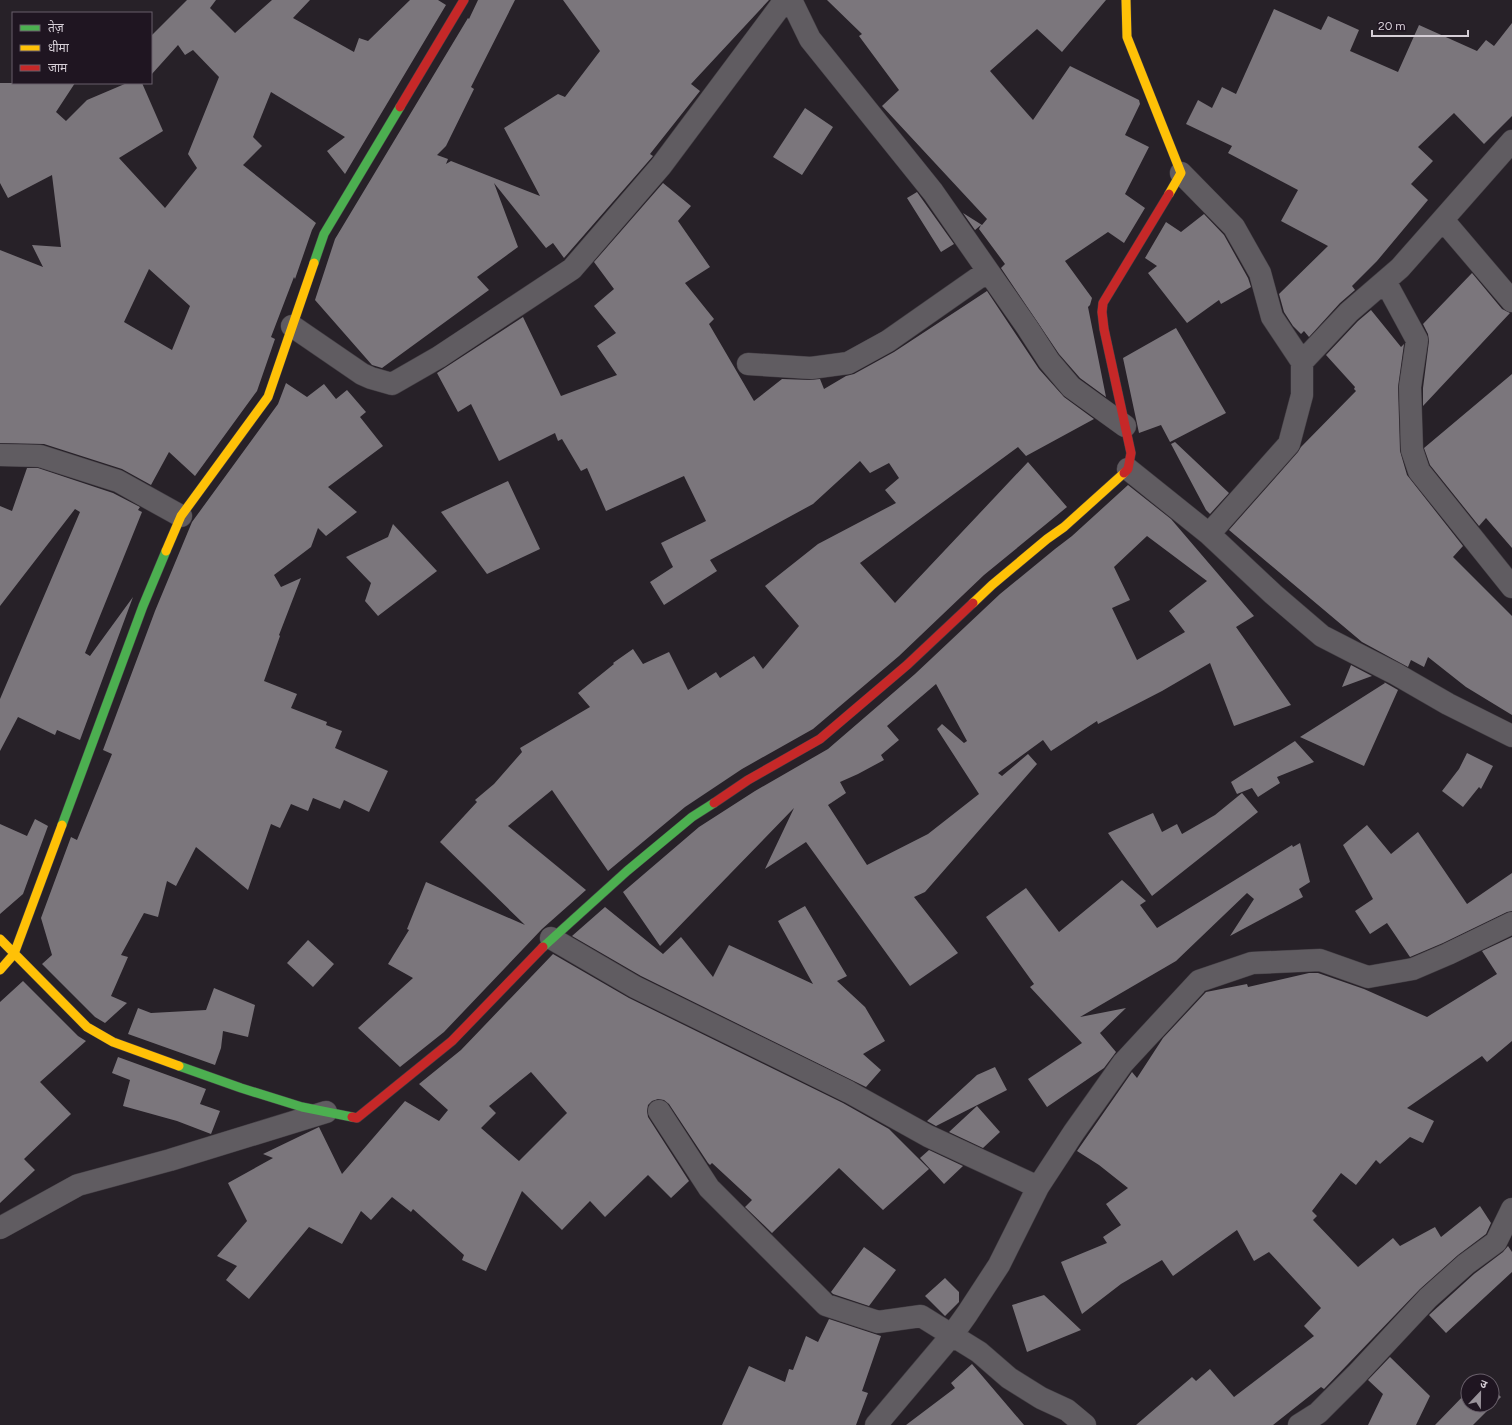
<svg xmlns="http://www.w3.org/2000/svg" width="1512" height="1425" viewBox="0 0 1512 1425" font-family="Figtree,'Noto Sans Devanagari',sans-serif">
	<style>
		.building { fill: #7b767c; fill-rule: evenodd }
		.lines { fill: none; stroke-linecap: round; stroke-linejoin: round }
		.street-casing { stroke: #433e44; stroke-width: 23 }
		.fast-casing { stroke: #433e44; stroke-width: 10 }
		.slow-casing { stroke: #433e44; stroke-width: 10 }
		.jam-casing { stroke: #433e44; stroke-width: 10 }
		.street { stroke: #605c61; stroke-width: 22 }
		.fast { stroke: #4caf50; stroke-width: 9 }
		.slow { stroke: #ffc107; stroke-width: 9 }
		.jam { stroke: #c62828; stroke-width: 9 }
	</style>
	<rect width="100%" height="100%" fill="#272128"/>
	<path class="building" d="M 187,0 L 216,0 L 210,8 L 235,33 L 272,0 L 310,0 L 293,18 L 354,52 L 359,38 L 368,41 L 410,0 L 438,0 L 446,5 L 345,174 L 327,151 L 345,137 L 271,92 L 253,137 L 262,146 L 243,165 L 316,223 L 312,230 L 295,279 L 294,277 L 271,337 L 275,339 L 257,391 L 195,476 L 169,452 L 151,485 L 122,469 L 44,444 L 0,443 L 0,250 L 43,267 L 32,245 L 61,247 L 52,175 L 8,198 L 0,183 L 0,83 L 75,83 L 56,112 L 66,121 L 87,100 L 127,83 L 142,83 L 163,131 L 119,158 L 165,208 L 197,168 L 188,154 L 219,77 L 193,50 L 185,55 L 178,45 L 151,75 L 151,36 ZM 149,269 L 190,306 L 172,350 L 124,322 Z
		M 478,0 L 515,0 L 471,87 L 474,89 L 446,146 L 437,155 L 448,159 L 446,164 L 451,161 L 540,196 L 504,128 L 558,94 L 565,97 L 600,51 L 563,0 L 769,0 L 691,84 L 700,91 L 650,154 L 653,156 L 564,258 L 553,243 L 546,248 L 494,183 L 518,247 L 477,277 L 489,290 L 382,368 L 372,365 L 315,300 L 335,239 L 468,18 L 469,19 Z
		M 827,0 L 1106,0 L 1062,52 L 1037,29 L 990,71 L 1033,120 L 1070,66 L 1139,100 L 1140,104 L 1125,135 L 1149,147 L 1125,194 L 1145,208 L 1124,243 L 1108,232 L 1065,261 L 1092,298 L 1090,305 L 1088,307 L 1106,397 L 1080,378 L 1059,354 L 1001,268 L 1005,264 L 979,229 L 981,225 L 975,230 L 963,213 L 982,225 L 987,219 L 882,106 L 899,90 L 859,36 L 862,34 Z
		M 1274,9 L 1321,30 L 1328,16 L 1359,30 L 1350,51 L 1398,72 L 1419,25 L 1477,51 L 1486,40 L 1494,46 L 1512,23 L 1512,116 L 1484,144 L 1454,113 L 1418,147 L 1433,161 L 1411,184 L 1428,200 L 1377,261 L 1352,286 L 1355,290 L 1340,303 L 1309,337 L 1304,331 L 1301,334 L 1293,326 L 1284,312 L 1279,294 L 1328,246 L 1281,221 L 1298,190 L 1228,153 L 1232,146 L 1186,124 L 1198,100 L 1212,108 L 1222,87 L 1236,94 Z
		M 805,108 L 833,127 L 802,175 L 773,157 Z
		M 663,183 L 691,206 L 678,221 L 710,267 L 685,283 L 714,319 L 709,324 L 754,401 L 782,379 L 810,380 L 820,379 L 824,389 L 846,376 L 854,374 L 894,352 L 987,291 L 1039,369 L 1064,397 L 1094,419 L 1026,456 L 1018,447 L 860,563 L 895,603 L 1028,462 L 1067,507 L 984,575 L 899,656 L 813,729 L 742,769 L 685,807 L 608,871 L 552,790 L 508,826 L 586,890 L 542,929 L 444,1032 L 400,1067 L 358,1028 L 413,978 L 388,964 L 409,930 L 407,929 L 426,882 L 525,925 L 440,842 L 477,802 L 475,800 L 494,784 L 522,752 L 520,748 L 590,707 L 578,693 L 614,664 L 613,663 L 633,649 L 643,664 L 669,652 L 688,690 L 716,672 L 720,678 L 754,656 L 763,669 L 799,626 L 765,586 L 818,544 L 896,503 L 885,490 L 899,478 L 889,463 L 870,473 L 860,461 L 813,504 L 710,560 L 717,571 L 664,605 L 650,582 L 673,567 L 661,543 L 706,521 L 684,476 L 606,511 L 587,468 L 581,471 L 562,439 L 558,441 L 555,433 L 499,461 L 471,404 L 458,412 L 437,373 L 523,317 L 561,396 L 617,375 L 597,346 L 616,333 L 594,306 L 614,289 L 594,262 Z
		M 917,192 L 954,244 L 941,252 L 907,198 Z
		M 1204,214 L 1224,235 L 1248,278 L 1251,287 L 1221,304 L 1219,300 L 1187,323 L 1148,273 L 1157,266 L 1145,258 L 1166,222 L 1181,232 Z
		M 1472,273 L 1502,309 L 1510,313 L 1423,406 L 1423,388 L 1429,341 L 1428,334 L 1423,324 Z
		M 1371,310 L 1401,347 L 1404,344 L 1398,387 L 1400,451 L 1407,475 L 1463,546 L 1453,557 L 1512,616 L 1512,715 L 1466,687 L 1428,657 L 1424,667 L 1411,660 L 1408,667 L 1362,642 L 1229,530 L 1298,452 L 1301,447 L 1356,391 L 1354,389 L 1355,387 L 1326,355 L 1358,321 Z
		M 1176,328 L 1226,413 L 1170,442 L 1161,425 L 1139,433 L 1123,358 Z
		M 1512,374 L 1512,548 L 1486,518 L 1479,526 L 1430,465 L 1424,448 Z
		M 286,383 L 307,397 L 324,384 L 336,399 L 347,390 L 366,412 L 360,417 L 383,446 L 328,487 L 357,512 L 326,536 L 318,528 L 311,547 L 274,575 L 281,587 L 301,578 L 279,635 L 280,636 L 264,681 L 297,694 L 291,708 L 327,722 L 326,725 L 342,731 L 335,748 L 388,771 L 369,812 L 344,800 L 340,809 L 313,798 L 308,811 L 291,804 L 280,828 L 271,824 L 248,890 L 196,847 L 176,886 L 167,881 L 158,917 L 144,913 L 121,955 L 128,957 L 111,996 L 127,1003 L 105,1023 L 95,1017 L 42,964 L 52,955 L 41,918 L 71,837 L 77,840 L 112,754 L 103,750 L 155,611 L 192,522 L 278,404 Z
		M 1175,442 L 1229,493 L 1210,514 L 1206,510 L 1171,444 Z
		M 27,468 L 38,468 L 113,493 L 140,507 L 138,510 L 142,512 L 85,653 L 90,656 L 133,597 L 80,740 L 57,730 L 55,735 L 18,717 L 0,751 L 0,699 L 80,512 L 75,509 L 0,606 L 0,506 L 12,511 Z
		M 508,481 L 540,549 L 487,574 L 441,512 Z
		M 1128,485 L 1171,519 L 1254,616 L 1236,627 L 1291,705 L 1234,726 L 1210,663 L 1162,691 L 1098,724 L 1097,721 L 1051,751 L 1043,740 L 998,773 L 1002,776 L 1028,754 L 1037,764 L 925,892 L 914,897 L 958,953 L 910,986 L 806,842 L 765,869 L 794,808 L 660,946 L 623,892 L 699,827 L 755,791 L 828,749 L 915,674 L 1000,594 L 1055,549 L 1072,536 ZM 1147,536 L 1207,581 L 1169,611 L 1185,632 L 1137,660 L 1112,608 L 1130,600 L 1114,567 ZM 936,684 L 967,741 L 964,743 L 942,724 L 937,729 L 979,794 L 928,834 L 867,865 L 828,805 L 846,793 L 840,782 L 858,774 L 884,760 L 881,755 L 899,740 L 887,726 Z
		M 393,524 L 437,571 L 378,616 L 365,601 L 371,583 L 346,557 L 388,537 Z
		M 1351,665 L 1372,676 L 1342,687 Z
		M 1384,682 L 1398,690 L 1364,766 L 1300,737 L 1385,683 Z
		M 1295,741 L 1314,762 L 1277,777 L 1280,783 L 1258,797 L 1252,788 L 1237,794 L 1231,782 Z
		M 1467,753 L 1493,766 L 1481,789 L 1479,787 L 1463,807 L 1442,791 L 1459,769 Z
		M 1242,793 L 1258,812 L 1152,896 L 1108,833 L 1153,813 L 1162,832 L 1177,824 L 1182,834 L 1215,815 Z
		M 35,819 L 48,826 L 23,894 L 0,914 L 0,824 L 27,836 Z
		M 1367,825 L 1391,854 L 1418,832 L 1467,904 L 1512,873 L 1512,911 L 1507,912 L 1443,943 L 1410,957 L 1387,923 L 1370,934 L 1355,911 L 1373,899 L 1343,845 Z
		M 1300,843 L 1310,882 L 1299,889 L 1303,897 L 1230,936 L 1254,899 L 1247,893 L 1176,961 L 1080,1017 L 1126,1008 L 1100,1033 L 1116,1052 L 1104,1068 L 1047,1107 L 1028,1079 L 1082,1043 L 1030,987 L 1034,984 L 986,917 L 1026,888 L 1059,932 L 1122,880 L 1146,901 L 1140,905 L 1157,928 L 1292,845 L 1293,847 Z
		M 805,906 L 847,976 L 837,981 L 865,1007 L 885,1041 L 863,1054 L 881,1070 L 866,1087 L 641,976 L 572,936 L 605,907 L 663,954 L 681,937 L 713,977 L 729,945 L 813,984 L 778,921 Z
		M 1512,937 L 1512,1041 L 1487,1062 L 1482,1056 L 1407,1108 L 1434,1121 L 1423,1143 L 1410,1137 L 1380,1164 L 1376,1160 L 1356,1185 L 1341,1173 L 1312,1211 L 1317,1216 L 1313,1220 L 1358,1267 L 1393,1238 L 1400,1246 L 1435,1227 L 1441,1237 L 1480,1206 L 1491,1223 L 1486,1234 L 1458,1255 L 1420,1289 L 1324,1389 L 1321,1387 L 1273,1425 L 1136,1425 L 1192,1377 L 1196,1381 L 1210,1369 L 1234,1397 L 1314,1336 L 1304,1326 L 1321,1308 L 1269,1252 L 1254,1261 L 1237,1230 L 1173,1276 L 1162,1260 L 1121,1284 L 1082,1314 L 1061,1262 L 1107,1243 L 1103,1237 L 1121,1225 L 1106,1204 L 1128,1188 L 1099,1165 L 1077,1151 L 1132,1072 L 1137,1078 L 1163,1038 L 1206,992 L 1247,984 L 1248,987 L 1309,973 L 1318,973 L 1364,989 L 1427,1017 L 1497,974 L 1482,951 Z
		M 308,940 L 334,964 L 313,987 L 287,963 Z
		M 553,954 L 629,998 L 843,1103 L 889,1129 L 929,1169 L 883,1210 L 839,1168 L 772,1233 L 745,1207 L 752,1200 L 712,1163 L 710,1165 L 708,1163 L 669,1104 L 664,1100 L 658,1099 L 652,1101 L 648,1105 L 647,1111 L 648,1117 L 689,1181 L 671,1198 L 648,1175 L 605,1217 L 590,1201 L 562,1230 L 522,1191 L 486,1271 L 462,1260 L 464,1255 L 413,1209 L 411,1212 L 392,1197 L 371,1220 L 361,1211 L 342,1244 L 309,1227 L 249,1299 L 226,1280 L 237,1266 L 217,1256 L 247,1221 L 228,1183 L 273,1158 L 263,1154 L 319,1127 L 342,1174 L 405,1101 L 439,1121 L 448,1110 L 419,1084 L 461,1050 ZM 531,1072 L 567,1113 L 519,1161 L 481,1128 L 496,1113 L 489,1106 Z
		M 23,981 L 78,1036 L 86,1041 L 40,1082 L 71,1114 L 24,1159 L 35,1170 L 0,1203 L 0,1002 Z
		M 214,988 L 255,1005 L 248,1037 L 223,1031 L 221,1048 L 215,1065 L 128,1034 L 138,1008 L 151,1013 L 206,1010 Z
		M 118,1057 L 206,1089 L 200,1104 L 220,1111 L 211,1134 L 177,1121 L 123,1106 L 130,1080 L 112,1073 Z
		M 995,1067 L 1007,1090 L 936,1126 L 927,1121 L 977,1075 Z
		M 977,1106 L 1000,1132 L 983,1148 L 949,1132 Z
		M 929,1150 L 963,1166 L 944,1184 L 920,1158 Z
		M 1508,1246 L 1512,1252 L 1512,1272 L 1446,1333 L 1429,1315 L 1474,1274 L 1503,1252 Z
		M 864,1247 L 896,1270 L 869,1306 L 833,1294 L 831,1292 Z
		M 945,1278 L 959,1292 L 959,1302 L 945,1316 L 925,1296 Z
		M 1044,1295 L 1081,1330 L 1027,1352 L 1012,1305 Z
		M 829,1319 L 881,1336 L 862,1391 L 868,1393 L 856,1425 L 722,1425 L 749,1366 L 785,1382 L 789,1369 L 793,1370 L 806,1336 L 818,1342 Z
		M 1390,1357 L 1430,1396 L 1416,1425 L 1368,1425 L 1383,1394 L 1368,1380 Z
		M 972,1364 L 1024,1425 L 906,1425 L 955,1388 L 951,1383 Z
		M 1492,1388 L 1501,1397 L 1473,1425 L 1435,1425 L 1468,1391 L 1468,1405 L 1492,1405 Z"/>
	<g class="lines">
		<g class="street-casing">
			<path id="street" d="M 791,0 L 810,39 L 933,192 L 1027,327 L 1049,361 L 1071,387 L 1125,426
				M 1512,141 L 1400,268 L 1349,312 L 1302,362 L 1302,395 L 1289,444 L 1209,534 L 1273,594 L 1322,636 L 1396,674 L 1448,704 L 1512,736
				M 1181,173 L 1234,227 L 1260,273 L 1272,317 L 1302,362
				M 1443,220 L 1512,301
				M 1385,281 L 1417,340 L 1410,387 L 1412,450 L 1419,471 L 1512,587
				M 292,326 L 362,374 L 371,378 L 392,384 L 439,357 L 572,269 L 661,166 L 785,0
				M 748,364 L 811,368 L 848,363 L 888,341 L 988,271
				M 0,455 L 40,456 L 118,481 L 181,516
				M 1128,469 L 1209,534
				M 551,938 L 635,987 L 849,1092 L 928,1136 L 1038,1187
				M 659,1111 L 709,1188 L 826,1305 L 878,1322 L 921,1316 L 979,1352 L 1009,1378 L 1041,1398 L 1067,1410 L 1085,1425
				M 0,1228 L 78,1185 L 170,1160 L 326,1112
				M 876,1425 L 952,1335 L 967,1314 L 999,1265 L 1038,1187 L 1074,1132 L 1123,1063 L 1199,981 L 1252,963 L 1320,960 L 1368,977 L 1413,969 L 1448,954 L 1512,923
				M 1299,1425 L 1318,1413 L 1357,1374 L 1428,1298 L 1466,1264 L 1496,1242 L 1512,1209"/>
		</g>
		<g class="fast-casing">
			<path id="fast" d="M 314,263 L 324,234 L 400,107
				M 62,825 L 143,606 L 166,551
				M 543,947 L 627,871 L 692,817 L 714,803
				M 179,1066 L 241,1088 L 302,1107 L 352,1117"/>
		</g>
		<g class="slow-casing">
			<path id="slow" d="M 1126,0 L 1127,37 L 1181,173 L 1169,194
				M 166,551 L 181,516 L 268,397 L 314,263
				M 973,603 L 992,585 L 1047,539 L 1064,527 L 1124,473
				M 0,939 L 87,1027 L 113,1042 L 179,1066
				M 0,970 L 14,954 L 62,825"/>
		</g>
		<g class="jam-casing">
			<path id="jam" d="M 400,107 L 464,0
				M 1124,473 L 1128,469 L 1131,453 L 1104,329 L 1102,312 L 1103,303 L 1169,194
				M 714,803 L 748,780 L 820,739 L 907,665 L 973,603
				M 352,1117 L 357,1118 L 452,1041 L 543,947"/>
		</g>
		<use href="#street" class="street"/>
		<use href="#fast" class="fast"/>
		<use href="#slow" class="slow"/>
		<use href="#jam" class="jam"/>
	</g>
	<rect x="12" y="12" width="140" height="72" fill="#1f1521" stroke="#685f6a"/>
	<rect x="20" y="25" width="20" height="6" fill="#4caf50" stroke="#685f6a"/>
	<text x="48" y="32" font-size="12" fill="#d6cfd7">तेज़</text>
	<rect x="20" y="45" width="20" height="6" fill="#ffc107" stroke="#685f6a"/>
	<text x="48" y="52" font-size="12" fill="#d6cfd7">धीमा</text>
	<rect x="20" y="65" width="20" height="6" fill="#c62828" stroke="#685f6a"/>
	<text x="48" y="72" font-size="12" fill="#d6cfd7">जाम</text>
	<g transform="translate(1480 1393) rotate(22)"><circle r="19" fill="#1f1521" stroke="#685f6a"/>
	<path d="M0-3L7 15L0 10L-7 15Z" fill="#99929a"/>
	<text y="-6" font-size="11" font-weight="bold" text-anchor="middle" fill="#d6cfd7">उ</text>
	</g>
	<path d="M1372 30v6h96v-6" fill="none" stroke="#d6cfd7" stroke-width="2"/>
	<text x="1378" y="30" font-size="12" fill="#d6cfd7" stroke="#1f1521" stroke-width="3" paint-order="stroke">20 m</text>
</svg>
